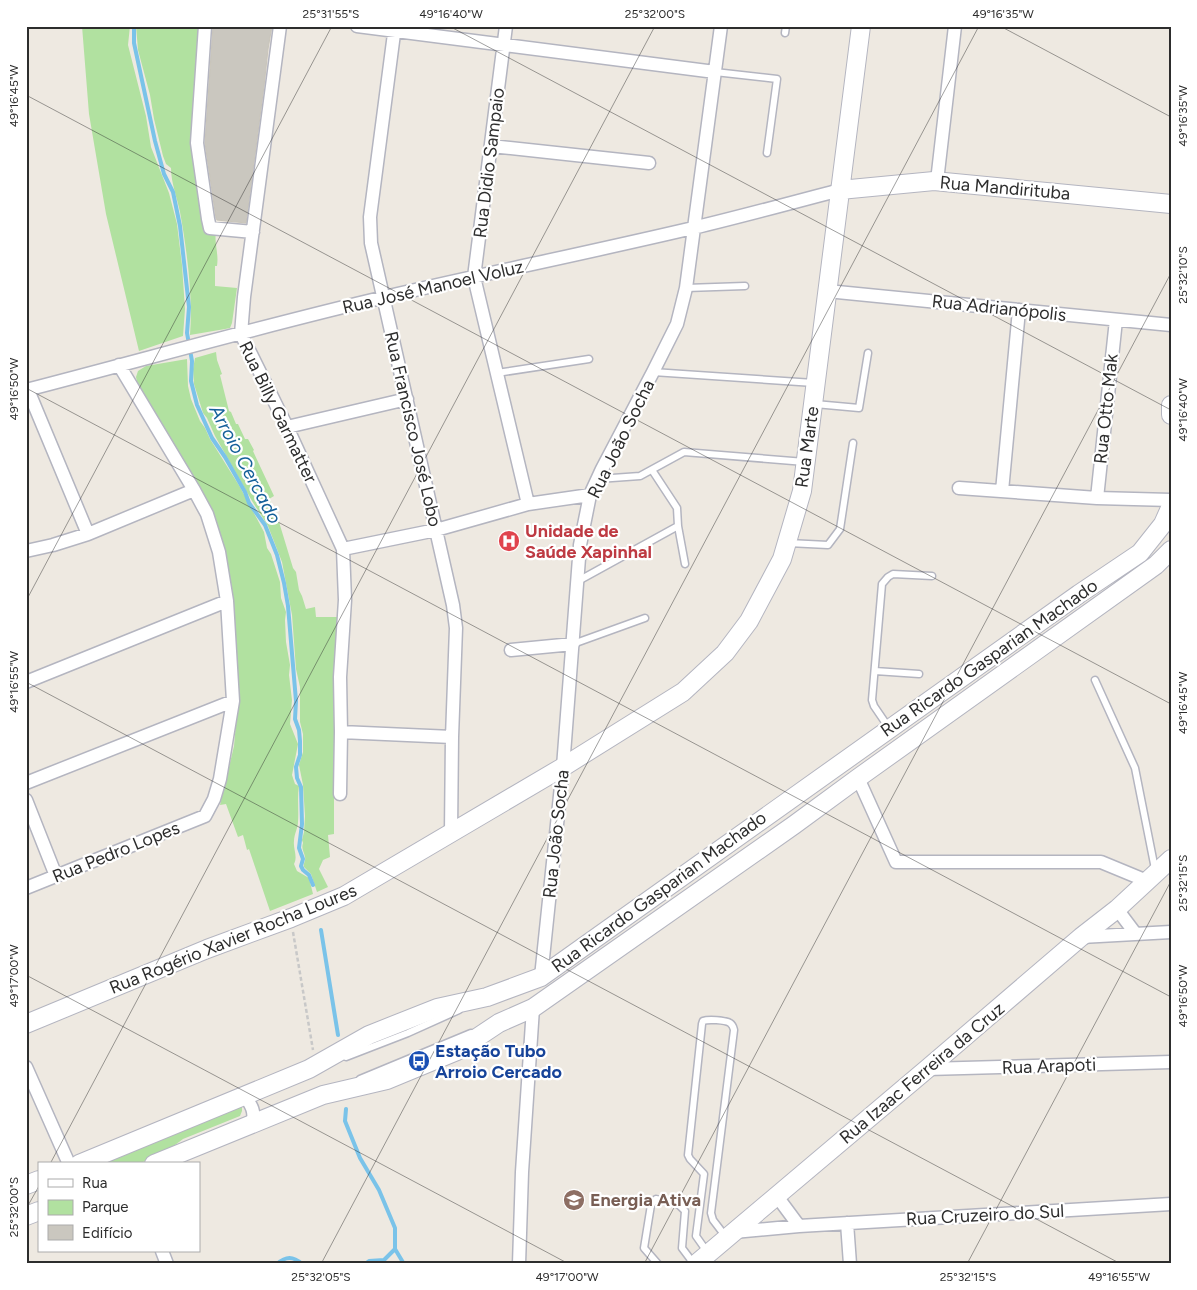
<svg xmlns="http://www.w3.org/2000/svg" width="1197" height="1290" viewBox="0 0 1197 1290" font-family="Figtree,sans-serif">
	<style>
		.green { fill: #b1e1a0 }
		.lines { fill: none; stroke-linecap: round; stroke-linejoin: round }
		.stream { stroke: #7ac3e9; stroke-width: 4 }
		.building { fill: #cac7bf; stroke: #c9c5ba }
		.lane-casing { stroke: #b4b5c0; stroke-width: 9 }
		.street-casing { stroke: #b4b5c0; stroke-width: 15 }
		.secondary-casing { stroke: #b4b5c0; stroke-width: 20 }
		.path { stroke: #c8c8c8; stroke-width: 2.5; stroke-dasharray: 4 2.5; stroke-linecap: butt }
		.lane { stroke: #fff; stroke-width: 6 }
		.street { stroke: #fff; stroke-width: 12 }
		.secondary { stroke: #fff; stroke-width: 18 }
		.ticks { fill: none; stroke: #2d2d2d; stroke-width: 1; stroke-opacity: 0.45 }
		.labels { text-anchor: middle; stroke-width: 4.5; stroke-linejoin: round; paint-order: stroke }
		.street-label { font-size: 18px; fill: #2d2d2d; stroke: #fff }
		.health-label { font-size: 18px; font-weight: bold; fill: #be3a42; stroke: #fff; text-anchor: start }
		.transit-label { font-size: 18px; font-weight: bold; fill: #164399; stroke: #fff; text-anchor: start }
		.education-label { font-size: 18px; font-weight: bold; fill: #785e54; stroke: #fff; text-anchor: start }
		.water-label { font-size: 19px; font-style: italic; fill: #15619a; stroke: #fff }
		.neatline { fill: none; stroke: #2d2d2d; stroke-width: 2 }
		.ticks-label { font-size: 12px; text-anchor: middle; fill: #2d2d2d }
	</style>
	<rect width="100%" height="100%" fill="#eee9e1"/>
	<path class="green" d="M 82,26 L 130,26 L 128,45 L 146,116 L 151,147 L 169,193 L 177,224 L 182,265 L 185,309 L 183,336 L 139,351 L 106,214 L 89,114 Z
		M 136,26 L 201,26 L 194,139 L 216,232 C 214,243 219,254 217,266 L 215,266 L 215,286 L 237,288 L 232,323 L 230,328 L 225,329 L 190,335 C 193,296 187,251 180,212 C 177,197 171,183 171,168 L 166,164 L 163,156 L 154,119 L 150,95 L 138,50 Z
		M 216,352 L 217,360 L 222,374 L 220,375 L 229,411 L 231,412 L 236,424 L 238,424 L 245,439 L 248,439 L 254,450 L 253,451 L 274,496 L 269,499 L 276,512 L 293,568 L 296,572 L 299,590 L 302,596 L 306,609 L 315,607 L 316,617 L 339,617 L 335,668 L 333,673 L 335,717 L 334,740 L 334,834 L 328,835 L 330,857 L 323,860 L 319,869 L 328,887 L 317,892 L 311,874 L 304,867 C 303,863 306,861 305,857 C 304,851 301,849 303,843 L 302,840 L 304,832 L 305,816 L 303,785 L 299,765 L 303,752 L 303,734 L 300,722 L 300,687 L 296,669 L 292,615 L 282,562 L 268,526 L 252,501 L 215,436 L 207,418 L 203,413 L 194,384 L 193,369 L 195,358 Z
		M 187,359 L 188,386 L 191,399 L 200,421 L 205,428 L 210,439 L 240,487 L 264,532 L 267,548 L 271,554 L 280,582 L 281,598 L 286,612 L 285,620 L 286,642 L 290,665 L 289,675 L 292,700 L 290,724 L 298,744 L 292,775 L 295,784 L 299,786 C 297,798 299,810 298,822 C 298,828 294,834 294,841 C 293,849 298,856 294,864 L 297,871 L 309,878 L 313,894 L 270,911 L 249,849 L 247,850 L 243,835 L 238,837 L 226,804 L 220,805 L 234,746 L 238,701 L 234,625 L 229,573 L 226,556 L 193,479 L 137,382 L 136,377 L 138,371 L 146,366 Z
		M 241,1106 L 242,1107 L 242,1111 L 240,1116 L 183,1139 L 163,1154 L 138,1164 L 95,1164 Z"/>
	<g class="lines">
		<path class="stream" d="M 134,26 L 134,43 L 155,141 L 164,174 L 173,192 L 180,226 L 189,307 L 187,333 L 192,361 L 191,381 L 197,405 L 212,438 L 225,457 L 245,492 L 249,503 L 265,525 L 277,555 L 284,583 L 288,606 L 296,701 L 295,719 L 299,730 L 300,741 L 300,755 L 296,767 L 297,778 L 301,787 L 302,824 L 299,848 L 303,859 L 301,866 L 303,870 L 309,875 L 313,885
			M 321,930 L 338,1035
			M 346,1109 L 345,1121 L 360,1158 L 379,1190 L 395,1228 L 395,1249 L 404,1264
			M 277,1264 C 286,1256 293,1256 302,1264
			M 365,1264 L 369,1261 L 384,1260 L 395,1249"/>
	</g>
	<path class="building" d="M 213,26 L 272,26 L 268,49 L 264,86 L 246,223 L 217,220 L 216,218 L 205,143 Z"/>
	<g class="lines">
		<g class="lane-casing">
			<path id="lane" d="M 785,33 L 786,26
				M 715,72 L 777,79 L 767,153
				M 686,288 L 745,286
				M 653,372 L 814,383
				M 497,373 L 589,359
				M 815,404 L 859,408 L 868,353
				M 652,470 L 677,508 L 678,526 L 685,564
				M 598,479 L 640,476 L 684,452 L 805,462
				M 788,543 L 828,545 L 840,529 L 853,443
				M 578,581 L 678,526
				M 573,644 L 645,618
				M 875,671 L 919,674
				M 1095,680 L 1135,768 L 1155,869
				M 889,728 L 874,706 L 872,700 L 882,584 L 888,577 L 893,574 L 932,576
				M 346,1057 L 408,1033 L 459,1010
				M 360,1079 L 471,1033
				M 708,1253 L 696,1236 L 704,1174 L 690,1159 L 688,1155 L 702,1024 L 703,1021 C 708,1019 725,1020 730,1023 C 733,1025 733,1026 734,1030 L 711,1213 L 713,1220 L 726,1237
				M 658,1264 L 644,1248 L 651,1205 L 656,1199 L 679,1205 L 685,1211 L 682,1248 L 694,1264"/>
		</g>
		<g class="street-casing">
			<path id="street" d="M 205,26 L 197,143 L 208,219 L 210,228 L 253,232
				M 280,26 L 244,297 L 241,334 L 287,427 L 343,549 L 345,600 L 340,677 L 341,732 L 340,794
				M 357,26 L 715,72
				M 395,26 L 370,217 L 371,243 L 453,605 L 456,628 L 452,737 L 451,833
				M 506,26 L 474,277 L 528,504
				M 491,146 L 649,163
				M 937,181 L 955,26
				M 827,291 L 1171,325
				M 26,390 C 146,359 265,325 385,297 C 488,273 591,252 693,228 C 743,216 791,203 840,190
				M 28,390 L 88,534
				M 287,427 L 407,399
				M 959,488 L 1097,498 L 1171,500
				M 1002,491 L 1019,310
				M 1097,498 L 1116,320
				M 343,549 L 436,530 L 528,504 L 590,495
				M 26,551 L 53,545 L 88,534 L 194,490
				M 511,650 L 573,644
				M 26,682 L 227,601
				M 341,732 L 452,737
				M 858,778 L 896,862 L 1101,862 L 1147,881
				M 26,783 L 233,701
				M 26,800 L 56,876
				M 26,888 L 205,816 L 214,799 L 220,779 L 233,701 L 227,601 L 219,552 L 207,514 L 194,490 L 119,365
				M 1117,909 L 1135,933
				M 1081,937 L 1171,932
				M 541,977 L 563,767 L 580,545 L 590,495 L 602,469 L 653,372 L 677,324 L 686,288 L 721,26
				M 26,1067 L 69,1164
				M 927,1069 L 1171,1062
				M 245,1096 C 251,1105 256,1112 252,1124
				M 776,1195 L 799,1226
				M 847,1223 L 850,1264
				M 734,1232 L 799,1226 L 1171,1204
				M 162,1251 L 167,1264
				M 519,1264 L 522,1172 L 533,1008"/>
		</g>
		<g class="secondary-casing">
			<path id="secondary" d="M 840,190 L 934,181 L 1171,204
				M 1171,405 L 1171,415
				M 26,1024 L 207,949 L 291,918 L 344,896 L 563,767 L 683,692 L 725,653 L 749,621 L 782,559 L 802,491 L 861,26
				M 79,1164 L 309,1069 L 369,1035 L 437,1008 L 487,997 L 541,977 L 1079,594 L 1140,553 L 1163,524 L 1171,506
				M 154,1164 L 323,1095 L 387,1080 L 457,1051 L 499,1023 L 533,1008 L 794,825 L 858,778 L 1156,565 L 1171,550
				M 26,1185 L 39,1180
				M 26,1216 L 39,1211
				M 696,1264 L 927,1069 L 1081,937 L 1117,909 L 1171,859"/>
		</g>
		<path class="path" d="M 293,932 L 313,1050"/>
		<use href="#lane" class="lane"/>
		<use href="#street" class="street"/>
		<use href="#secondary" class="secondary"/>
	</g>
	<path class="ticks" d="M 449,26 L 1171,410M 1000,26 L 1171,117M 26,95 L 1171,704M 26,388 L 1171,997M 26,601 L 332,26M 26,682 L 1121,1264M 26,975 L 569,1264M 50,1164 L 655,26M 26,1209 L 39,1186M 321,1264 L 979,26M 644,1264 L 1171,273M 967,1264 L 1171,881"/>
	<defs>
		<g id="hospital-disc" transform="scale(1.125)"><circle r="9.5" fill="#e0444e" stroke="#fff"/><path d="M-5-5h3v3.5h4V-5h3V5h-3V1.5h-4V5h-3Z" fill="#fff"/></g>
		<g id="bus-disc" transform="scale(1.125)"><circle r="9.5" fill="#1a4fb4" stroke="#fff"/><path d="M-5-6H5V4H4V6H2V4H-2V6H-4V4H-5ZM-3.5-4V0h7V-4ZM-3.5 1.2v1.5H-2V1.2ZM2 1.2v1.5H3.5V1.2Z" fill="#fff"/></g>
		<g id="school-disc" transform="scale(1.125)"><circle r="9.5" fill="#8d6e63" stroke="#fff"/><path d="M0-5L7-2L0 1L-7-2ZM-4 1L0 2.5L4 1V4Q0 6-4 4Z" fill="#fff"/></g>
	</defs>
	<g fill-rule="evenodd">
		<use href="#hospital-disc" x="509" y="541"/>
		<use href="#bus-disc" x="419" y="1061"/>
		<use href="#school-disc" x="574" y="1200"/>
	</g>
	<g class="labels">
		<g class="street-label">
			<text transform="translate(489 163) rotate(-83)" y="6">Rua Didio Sampaio</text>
			<text transform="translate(1005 188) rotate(5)" y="6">Rua Mandirituba</text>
			<text transform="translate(433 287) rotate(-13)" y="6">Rua José Manoel Voluz</text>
			<text transform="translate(999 308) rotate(6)" y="6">Rua Adrianópolis</text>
			<text transform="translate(1106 409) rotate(-84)" y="6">Rua Otto Mak</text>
			<text transform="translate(278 412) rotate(64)" y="6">Rua Billy Garmatter</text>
			<text transform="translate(413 429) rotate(77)" y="6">Rua Francisco José Lobo</text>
			<text transform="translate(621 439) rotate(-64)" y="6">Rua João Socha</text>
			<text transform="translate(807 447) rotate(-82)" y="6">Rua Marte</text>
			<text transform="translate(989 658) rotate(-35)" y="6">Rua Ricardo Gasparian Machado</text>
			<text transform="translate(556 834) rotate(-84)" y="6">Rua João Socha</text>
			<text transform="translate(116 852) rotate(-22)" y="6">Rua Pedro Lopes</text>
			<text transform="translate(659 892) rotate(-36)" y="6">Rua Ricardo Gasparian Machado</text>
			<text transform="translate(233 939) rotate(-22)" y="6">Rua Rogério Xavier Rocha Loures</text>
			<text transform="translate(1049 1066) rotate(-2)" y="6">Rua Arapoti</text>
			<text transform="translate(922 1073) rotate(-40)" y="6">Rua Izaac Ferreira da Cruz</text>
			<text transform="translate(985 1215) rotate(-3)" y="6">Rua Cruzeiro do Sul</text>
		</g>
		<g class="health-label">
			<text x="525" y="537">Unidade de<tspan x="525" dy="21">Saúde Xapinhal</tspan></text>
		</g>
		<g class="transit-label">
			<text x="435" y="1057">Estação Tubo<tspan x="435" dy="21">Arroio Cercado</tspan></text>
		</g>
		<g class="education-label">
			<text x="590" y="1206">Energia Ativa</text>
		</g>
		<g class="water-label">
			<text transform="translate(246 464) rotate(62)" y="7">Arroio Cercado</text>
		</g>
	</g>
	<rect width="1197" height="1290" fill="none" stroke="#ffffff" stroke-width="55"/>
	<rect x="38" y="1162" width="162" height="90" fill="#ffffff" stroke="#ababab"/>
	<rect x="48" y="1179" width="25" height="8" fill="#ffffff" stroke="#ababab"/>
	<text x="82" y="1188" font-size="15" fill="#2d2d2d">Rua</text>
	<rect x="48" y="1200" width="25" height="15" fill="#b1e1a0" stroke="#ababab"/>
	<text x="82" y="1212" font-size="15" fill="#2d2d2d">Parque</text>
	<rect x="48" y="1225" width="25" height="15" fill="#cac7bf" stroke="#ababab"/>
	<text x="82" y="1238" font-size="15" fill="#2d2d2d">Edifício</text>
	<rect x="28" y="28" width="1142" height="1234" class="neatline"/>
	<g class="ticks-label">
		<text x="331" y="18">25°31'55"S</text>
		<text x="451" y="18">49°16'40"W</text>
		<text x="655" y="18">25°32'00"S</text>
		<text x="1003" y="18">49°16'35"W</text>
		<text transform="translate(14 96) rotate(-90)" y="4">49°16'45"W</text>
		<text transform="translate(1183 116) rotate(-90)" y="4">49°16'35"W</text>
		<text transform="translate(1183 275) rotate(-90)" y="4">25°32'10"S</text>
		<text transform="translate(14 389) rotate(-90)" y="4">49°16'50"W</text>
		<text transform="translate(1183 410) rotate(-90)" y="4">49°16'40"W</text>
		<text transform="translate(14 682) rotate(-90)" y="4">49°16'55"W</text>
		<text transform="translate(1183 703) rotate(-90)" y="4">49°16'45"W</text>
		<text transform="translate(1183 883) rotate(-90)" y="4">25°32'15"S</text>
		<text transform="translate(14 976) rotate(-90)" y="4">49°17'00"W</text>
		<text transform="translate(1183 996) rotate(-90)" y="4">49°16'50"W</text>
		<text transform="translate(14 1207) rotate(-90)" y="4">25°32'00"S</text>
		<text x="321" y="1281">25°32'05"S</text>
		<text x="567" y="1281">49°17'00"W</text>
		<text x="968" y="1281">25°32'15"S</text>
		<text x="1119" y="1281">49°16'55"W</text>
	</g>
</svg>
